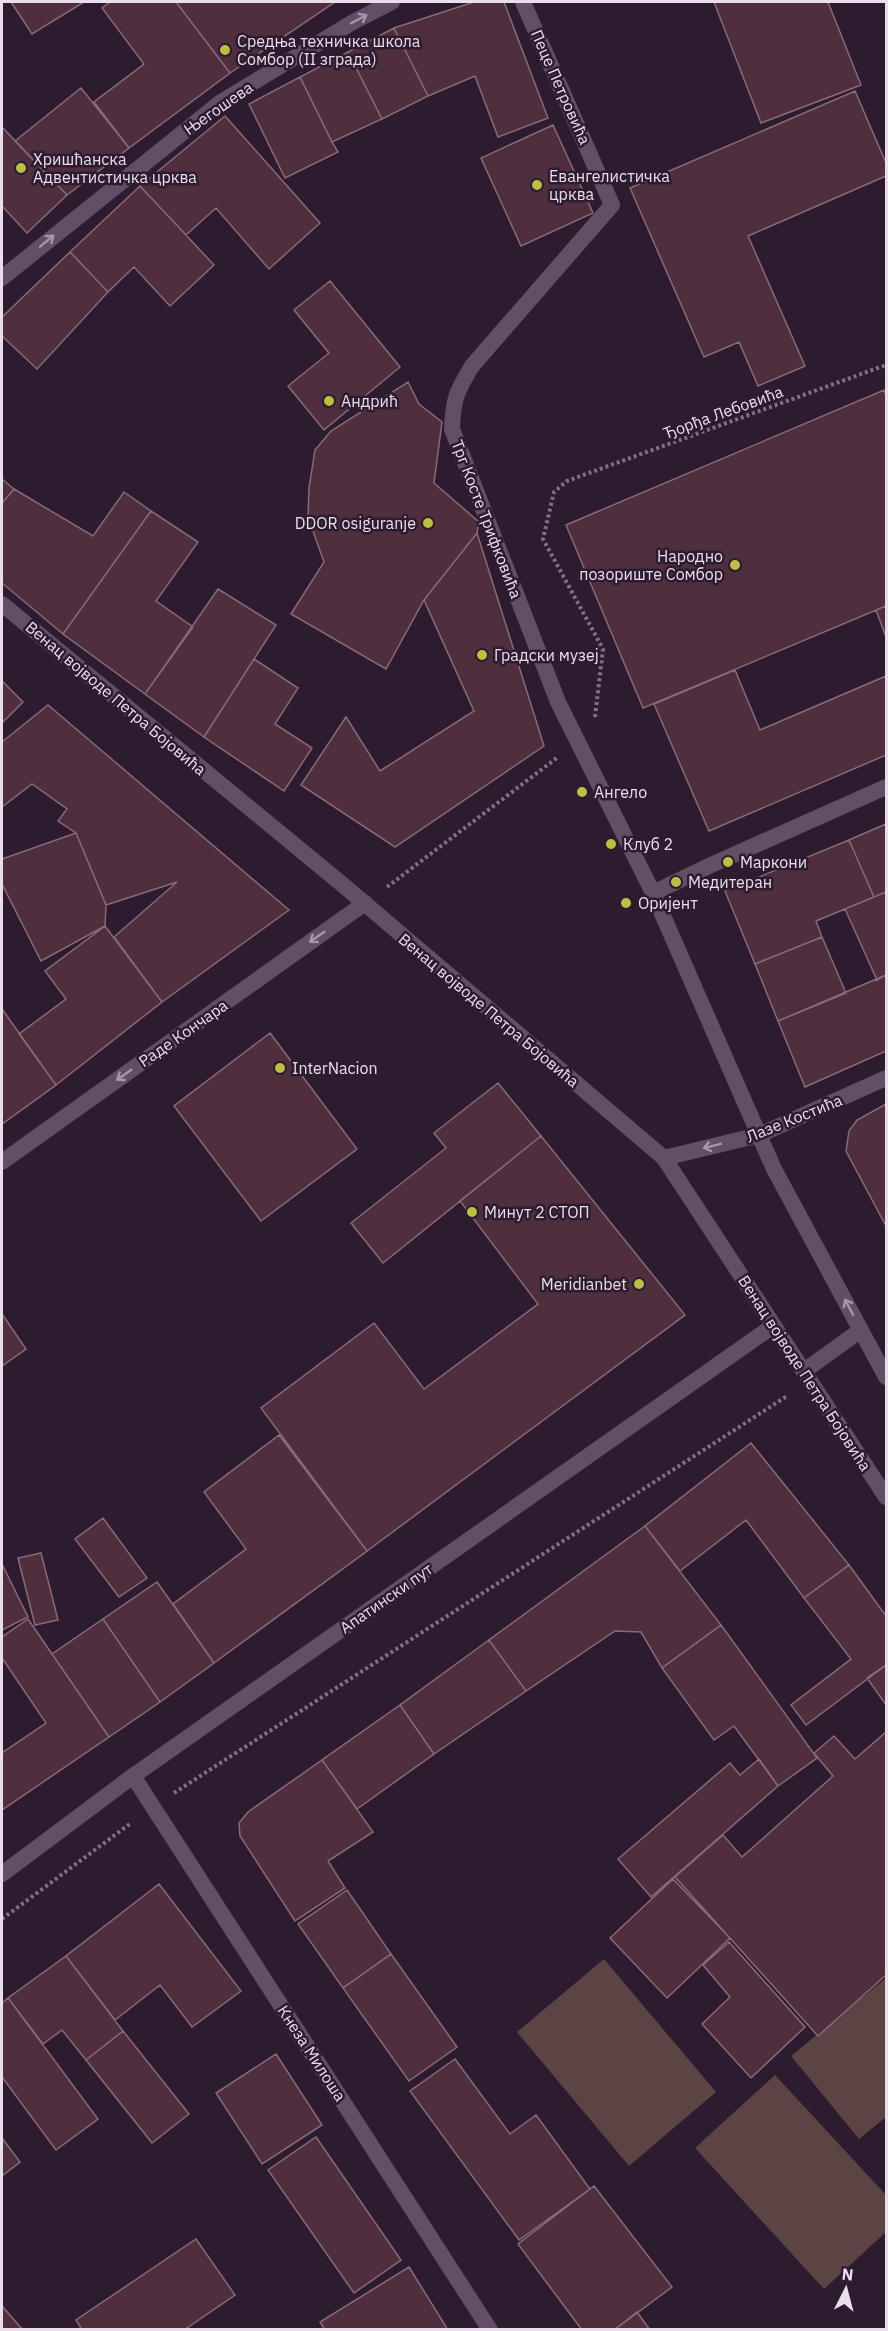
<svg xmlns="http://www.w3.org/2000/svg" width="888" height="2331" viewBox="0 0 888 2331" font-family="'IBM Plex Sans',sans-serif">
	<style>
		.green { fill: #5b4443 }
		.building { fill: #4f2e3d; stroke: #896a77; stroke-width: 1.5 }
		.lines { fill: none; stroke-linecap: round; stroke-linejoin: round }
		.path { stroke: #807182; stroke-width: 4; stroke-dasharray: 3 3; stroke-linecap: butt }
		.service { stroke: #624e65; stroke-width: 16 }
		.pedestrian { stroke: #624e65; stroke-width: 16 }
		.minor { stroke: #624e65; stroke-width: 16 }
		.secondary { stroke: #624e65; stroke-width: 16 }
		.oneway { stroke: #a696a8 }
		.poi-dot { fill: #bcbf43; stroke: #2d1c30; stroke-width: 2 }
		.labels { text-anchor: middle; stroke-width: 5; stroke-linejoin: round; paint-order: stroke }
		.poi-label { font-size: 16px; fill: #eadeeb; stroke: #2d1c30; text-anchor: start }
		.street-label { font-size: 16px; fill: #eadeeb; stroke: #2d1c30 }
	</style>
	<rect width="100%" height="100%" fill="#2d1c30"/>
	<path class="green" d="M 604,1959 L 716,2092 L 629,2166 L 517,2032 Z
		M 886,1978 L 886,2117 L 859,2139 L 791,2056 Z
		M 775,2075 L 886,2195 L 886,2232 L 824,2289 L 695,2148 Z"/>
	<path class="building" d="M 11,2 L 84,2 L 32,34 Z
		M 110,2 L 176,2 L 230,73 L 129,148 L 94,102 L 144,64 L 102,8 Z
		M 176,2 L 335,2 L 230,73 Z
		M 474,2 L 504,2 L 548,118 L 498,137 L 475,76 L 428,96 L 394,28 Z
		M 714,2 L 828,2 L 861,85 L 761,123 Z
		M 394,28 L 428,96 L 382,119 L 348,52 Z
		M 348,52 L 382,119 L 332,142 L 300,77 Z
		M 300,77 L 332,142 L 338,152 L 285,178 L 249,104 Z
		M 81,88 L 129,148 L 67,195 L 15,141 Z
		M 855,91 L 886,163 L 886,176 L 748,236 L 805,366 L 758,386 L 739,342 L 704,357 L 630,188 Z
		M 225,116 L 320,223 L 269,269 L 216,208 L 186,235 L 140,186 Z
		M 553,125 L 593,213 L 521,246 L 481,158 Z
		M 2,127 L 67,195 L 27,233 L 2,206 Z
		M 140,186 L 214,265 L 170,306 L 134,267 L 108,292 L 70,252 Z
		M 70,252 L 108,292 L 37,369 L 2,336 L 2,317 Z
		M 330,281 L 400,367 L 324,430 L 288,386 L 329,353 L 294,310 Z
		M 408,382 L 419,404 L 442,422 L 434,483 L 479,522 L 477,533 L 424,600 L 386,669 L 291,614 L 324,562 L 308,517 L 309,488 L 315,450 L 331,431 Z
		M 884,390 L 886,396 L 886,606 L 643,708 L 566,525 Z
		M 2,479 L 14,489 L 2,503 Z
		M 14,489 L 93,536 L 124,492 L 151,511 L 63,634 L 2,583 L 2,503 Z
		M 151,511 L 198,542 L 156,601 L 193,627 L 145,694 L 63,634 Z
		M 477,533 L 544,746 L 395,847 L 301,785 L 346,717 L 380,771 L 474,711 L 424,600 Z
		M 218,589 L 276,625 L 204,737 L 145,694 Z
		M 886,606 L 886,637 L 876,610 Z
		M 254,659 L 298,688 L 275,724 L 312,748 L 284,791 L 204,737 Z
		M 735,670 L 760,730 L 886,676 L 886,755 L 709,831 L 654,704 Z
		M 2,681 L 23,702 L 2,723 Z
		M 48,705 L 289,910 L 162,1002 L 114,937 L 177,882 L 106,905 L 76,833 L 58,821 L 67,809 L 32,784 L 2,807 L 2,742 Z
		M 886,824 L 886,892 L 874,897 L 849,840 Z
		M 76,833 L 106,905 L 105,926 L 41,961 L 2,884 L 2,859 Z
		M 849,840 L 874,897 L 816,921 L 822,937 L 755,964 L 725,891 Z
		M 886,892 L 886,975 L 877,980 L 845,909 Z
		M 105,926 L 162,1002 L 56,1085 L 19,1034 L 66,999 L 45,971 Z
		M 822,937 L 846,993 L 778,1021 L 755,964 Z
		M 886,975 L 886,1051 L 805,1087 L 778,1021 Z
		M 2,1009 L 56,1085 L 2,1124 Z
		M 270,1033 L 357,1149 L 261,1221 L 174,1106 Z
		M 498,1083 L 541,1136 L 383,1263 L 351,1223 L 446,1148 L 434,1133 Z
		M 886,1104 L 886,1226 L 846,1151 L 849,1131 L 857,1120 Z
		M 541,1136 L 685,1315 L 367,1551 L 261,1408 L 374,1323 L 424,1389 L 538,1304 L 460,1201 Z
		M 2,1314 L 26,1349 L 2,1366 Z
		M 279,1435 L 367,1551 L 214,1663 L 173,1604 L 246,1549 L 204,1492 Z
		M 751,1443 L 849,1565 L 804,1598 L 746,1520 L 680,1571 L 645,1526 Z
		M 103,1518 L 147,1578 L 119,1597 L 75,1539 Z
		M 645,1526 L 721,1625 L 662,1668 L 641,1632 L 615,1631 L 526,1691 L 489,1640 Z
		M 41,1553 L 58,1620 L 35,1625 L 18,1558 Z
		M 2,1564 L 28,1617 L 2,1630 Z
		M 849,1565 L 886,1616 L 886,1665 L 806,1725 L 791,1705 L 851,1659 L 804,1598 Z
		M 157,1582 L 214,1663 L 160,1702 L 103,1619 Z
		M 28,1619 L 109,1737 L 2,1810 L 2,1753 L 46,1723 L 2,1658 L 2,1637 Z
		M 103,1619 L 160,1702 L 109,1737 L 52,1654 Z
		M 721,1625 L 817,1758 L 778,1786 L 734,1726 L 714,1740 L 662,1668 Z
		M 489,1640 L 526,1691 L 434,1754 L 400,1705 Z
		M 886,1665 L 886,1705 L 867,1678 Z
		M 400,1705 L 434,1754 L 357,1809 L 322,1760 Z
		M 886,1732 L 886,1975 L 818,2036 L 675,1877 L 723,1835 L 742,1857 L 833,1776 L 814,1753 L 834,1736 L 855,1759 Z
		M 759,1759 L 778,1786 L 651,1897 L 618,1859 L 730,1763 L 740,1775 Z
		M 322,1760 L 373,1832 L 328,1861 L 345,1888 L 295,1921 L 240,1836 L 239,1823 L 248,1812 Z
		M 673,1879 L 730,1938 L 667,1998 L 610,1938 Z
		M 159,1884 L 241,1991 L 192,2027 L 160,1985 L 115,2020 L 66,1956 Z
		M 347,1890 L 391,1954 L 343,1988 L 298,1924 Z
		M 729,1942 L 805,2027 L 751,2078 L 702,2024 L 730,1997 L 703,1965 Z
		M 391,1954 L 457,2047 L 409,2081 L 343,1988 Z
		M 66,1956 L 123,2031 L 86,2060 L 62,2030 L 43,2044 L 8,1998 Z
		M 8,1998 L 98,2119 L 56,2150 L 2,2077 L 2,2003 Z
		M 123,2031 L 189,2114 L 152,2143 L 86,2060 Z
		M 276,2054 L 322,2125 L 262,2164 L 216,2093 Z
		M 455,2059 L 510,2134 L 536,2115 L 590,2189 L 519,2240 L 410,2091 Z
		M 316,2137 L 401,2260 L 354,2293 L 268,2170 Z
		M 2,2138 L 20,2162 L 2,2176 Z
		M 594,2186 L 672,2287 L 614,2330 L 582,2330 L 518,2244 Z
		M 196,2239 L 235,2295 L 184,2330 L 82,2330 L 76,2320 Z
		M 409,2267 L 448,2330 L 325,2330 L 320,2322 Z
		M 2,2306 L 23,2330 L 2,2330 Z
		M 637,2312 L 650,2330 L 614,2330 Z"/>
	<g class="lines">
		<path class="path" d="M 595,717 L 603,649 L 543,539 L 554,492 L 567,481 L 886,365
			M 387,887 L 558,757
			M 174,1793 L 787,1396
			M 2,1919 L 131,1823"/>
		<path class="service" d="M 759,1135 L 774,1169 L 886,1377
			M 804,1371 L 861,1330"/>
		<path class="pedestrian" d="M 523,2 L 612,205 L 472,366 C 457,391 453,398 452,429 L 558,702 L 653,893 L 759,1135
			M 653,893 L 711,865 L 886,787"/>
		<path class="minor" d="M 2,278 L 221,102 L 353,22 L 392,2
			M 664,1158 L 759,1135 L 886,1078
			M 2,1162 L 365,903
			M 133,1776 L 490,2330"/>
		<path class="secondary" d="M 2,604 L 343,885 L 664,1158 L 886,1497
			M 2,1874 L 133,1776 L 773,1326"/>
	</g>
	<defs><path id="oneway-shaft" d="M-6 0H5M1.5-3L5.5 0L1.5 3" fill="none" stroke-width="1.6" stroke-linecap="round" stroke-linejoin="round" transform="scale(1.5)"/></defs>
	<g class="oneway">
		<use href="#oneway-shaft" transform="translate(359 19) rotate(-28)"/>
		<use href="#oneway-shaft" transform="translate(47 241) rotate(-39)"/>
		<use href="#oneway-shaft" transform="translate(317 937) rotate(145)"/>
		<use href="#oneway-shaft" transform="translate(124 1075) rotate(145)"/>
		<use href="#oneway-shaft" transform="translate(712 1146) rotate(166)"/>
		<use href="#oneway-shaft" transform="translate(849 1307) rotate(-118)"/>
	</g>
	<g class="poi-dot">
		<circle cx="225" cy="50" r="6"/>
		<circle cx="21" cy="168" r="6"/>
		<circle cx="537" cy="185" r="6"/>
		<circle cx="329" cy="401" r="6"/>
		<circle cx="428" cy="523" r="6"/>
		<circle cx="735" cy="565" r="6"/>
		<circle cx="482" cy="655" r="6"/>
		<circle cx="582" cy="792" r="6"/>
		<circle cx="611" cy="844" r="6"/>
		<circle cx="728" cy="862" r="6"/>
		<circle cx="676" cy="882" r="6"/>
		<circle cx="626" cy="903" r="6"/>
		<circle cx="280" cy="1068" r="6"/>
		<circle cx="472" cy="1212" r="6"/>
		<circle cx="639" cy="1284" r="6"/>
	</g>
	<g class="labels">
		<g class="poi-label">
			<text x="237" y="47">Средња техничка школа<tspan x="237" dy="18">Сомбор (II зграда)</tspan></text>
			<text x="33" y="165">Хришћанска<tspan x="33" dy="18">Адвентистичка црква</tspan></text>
			<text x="549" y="182">Евангелистичка<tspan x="549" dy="18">црква</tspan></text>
			<text x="341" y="407">Андрић</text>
			<text x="416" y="529" text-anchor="end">DDOR osiguranje</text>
			<text x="723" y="562" text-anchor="end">Народно<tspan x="723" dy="18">позориште Сомбор</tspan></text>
			<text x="494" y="661">Градски музеј</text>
			<text x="594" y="798">Ангело</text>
			<text x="623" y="850">Клуб 2</text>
			<text x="740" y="868">Маркони</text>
			<text x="688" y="888">Медитеран</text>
			<text x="638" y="909">Оријент</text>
			<text x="292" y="1074">InterNacion</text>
			<text x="484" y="1218">Минут 2 СТОП</text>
			<text x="627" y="1290" text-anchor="end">Meridianbet</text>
		</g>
		<g class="street-label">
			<text transform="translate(561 87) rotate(66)" y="6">Пеце Петровића</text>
			<text transform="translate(218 108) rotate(-35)" y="6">Његошева</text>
			<text transform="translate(723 412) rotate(-20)" y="6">Ђорђа Лебовића</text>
			<text transform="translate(487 519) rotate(69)" y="6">Трг Косте Трифковића</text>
			<text transform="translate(116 698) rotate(40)" y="6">Венац војводе Петра Бојовића</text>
			<text transform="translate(489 1010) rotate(40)" y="6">Венац војводе Петра Бојовића</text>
			<text transform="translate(183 1033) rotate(-35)" y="6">Раде Кончара</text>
			<text transform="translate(794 1118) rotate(-22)" y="6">Лазе Костића</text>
			<text transform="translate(805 1373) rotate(57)" y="6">Венац војводе Петра Бојовића</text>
			<text transform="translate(386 1598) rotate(-35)" y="6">Апатински пут</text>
			<text transform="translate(312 2053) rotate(57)" y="6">Кнеза Милоша</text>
		</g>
	</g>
	<rect width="888" height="2331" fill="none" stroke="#eadeeb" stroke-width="6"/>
	<g transform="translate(846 2289) rotate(6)" stroke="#2d1c30" stroke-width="4.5" paint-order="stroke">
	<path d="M0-4.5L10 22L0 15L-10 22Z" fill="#eadeeb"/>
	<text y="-9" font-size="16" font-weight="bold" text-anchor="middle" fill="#eadeeb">N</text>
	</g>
</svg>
